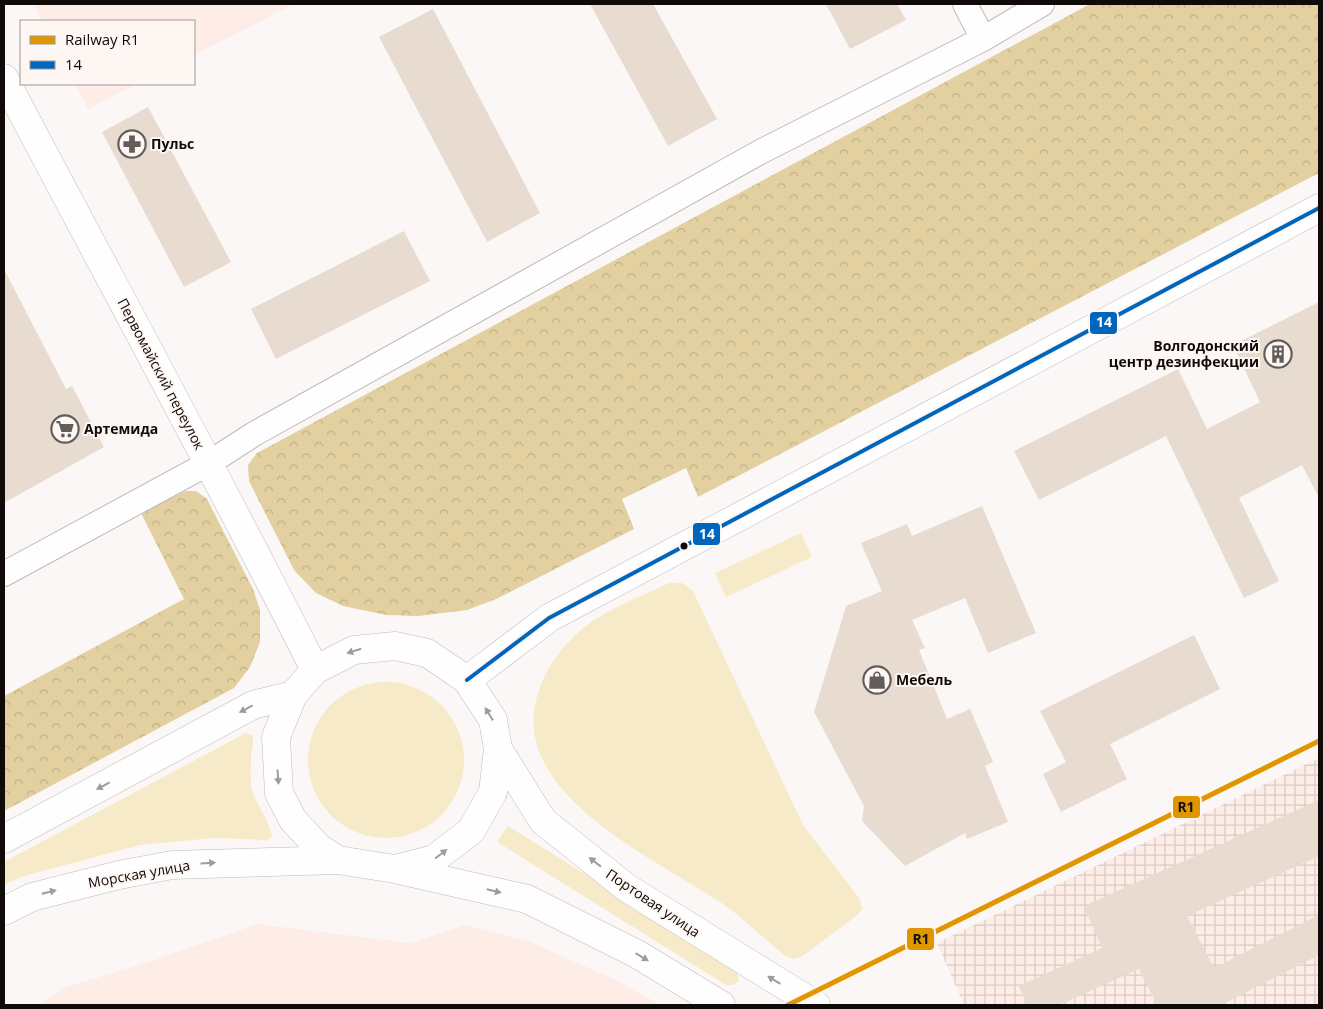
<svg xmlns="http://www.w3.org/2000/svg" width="1323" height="1009" viewBox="0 0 1323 1009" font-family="'Open Sans',sans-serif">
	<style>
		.built { fill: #fdede6 }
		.industrial { fill: url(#industrial-grid) }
		.grass { fill: #f7eac8 }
		.forest { fill: url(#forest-crowns) }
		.building { fill: #e8dcd1 }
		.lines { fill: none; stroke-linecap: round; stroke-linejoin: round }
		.street-casing { stroke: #c0bab8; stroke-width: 26 }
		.secondary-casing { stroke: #c0bab8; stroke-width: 29 }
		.primary-casing { stroke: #c0bab8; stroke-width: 29 }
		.street { stroke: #fefefe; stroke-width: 24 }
		.secondary { stroke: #fefefe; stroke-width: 28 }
		.primary { stroke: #fefefe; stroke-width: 28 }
		.bus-1-casing { stroke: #fef6f3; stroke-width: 8 }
		.bus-1 { stroke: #0065bd; stroke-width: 4 }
		.rail-1-casing { stroke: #fef6f3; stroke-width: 9 }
		.rail-1 { stroke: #e09601; stroke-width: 5 }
		.oneway { fill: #9f9c9c }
		.bus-dot { fill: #100a08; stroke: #fef6f3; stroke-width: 2 }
		.labels { text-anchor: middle; stroke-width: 4; stroke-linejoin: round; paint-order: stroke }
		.poi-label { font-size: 14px; font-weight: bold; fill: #100a08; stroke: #fef6f3; text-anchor: start }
		.street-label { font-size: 14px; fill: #100a08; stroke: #fef6f3 }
		.line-badge { stroke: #fef6f3; stroke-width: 2 }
		.badge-label { font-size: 14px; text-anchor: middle; font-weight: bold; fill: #fff }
		.pale-badge-label { font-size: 14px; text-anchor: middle; font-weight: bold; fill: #111 }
	</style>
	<defs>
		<pattern id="industrial-grid" width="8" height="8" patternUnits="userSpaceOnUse" patternTransform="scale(1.25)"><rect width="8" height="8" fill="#fdede6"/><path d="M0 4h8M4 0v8" fill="none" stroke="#d8cac4"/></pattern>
		<pattern id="forest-crowns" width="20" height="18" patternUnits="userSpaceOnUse" patternTransform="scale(1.25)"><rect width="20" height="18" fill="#e2d0a0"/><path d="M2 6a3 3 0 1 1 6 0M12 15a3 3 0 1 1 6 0" fill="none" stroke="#c1b188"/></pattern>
	</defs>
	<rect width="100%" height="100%" fill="#fbf7f6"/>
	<path class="built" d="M 33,4 L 294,4 L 194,55 L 194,21 L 42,21 Z
		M 75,84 L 137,84 L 88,109 Z
		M 257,924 L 410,943 L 465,925 L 528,941 L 616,980 L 661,1005 L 38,1005 L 66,987 L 149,962 Z"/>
	<path class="industrial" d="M 1319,758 L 1319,1005 L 964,1005 L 937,943 Z"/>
	<path class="grass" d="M 801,533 L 812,557 L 726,597 L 715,573 Z
		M 669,583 L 682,583 L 693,591 L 803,825 L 859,898 L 863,909 L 855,917 L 801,957 L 793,959 L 784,955 C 765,939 746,921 726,906 C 661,861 505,795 538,693 C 546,668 562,646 582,629 C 607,609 640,597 669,583 Z
		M308 760a78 78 0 1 1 156 0a78 78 0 1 1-156 0Z
		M 246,733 L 252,735 C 255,742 251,750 251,758 C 251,768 250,780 252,790 C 256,805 271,822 272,837 L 267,840 L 214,838 L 140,845 L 24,876 L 4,885 L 4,862 Z
		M 508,826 L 737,969 L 739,981 L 733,985 L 726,985 L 497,842 Z"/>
	<path class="forest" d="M 1090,4 L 1319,4 L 1319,173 L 698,497 L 686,468 L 622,499 L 634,529 L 496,599 L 467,610 L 418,616 L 386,615 L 343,606 L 316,593 L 294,570 L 249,481 L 248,465 L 257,453 Z
		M 185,491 L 196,491 L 207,499 L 253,589 L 260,610 L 260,642 L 250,667 L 234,688 L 4,811 L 4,696 L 184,599 L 141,513 Z"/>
	<path class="building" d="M 590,4 L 653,4 L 717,119 L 668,146 Z
		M 826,4 L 897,4 L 906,20 L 850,49 Z
		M 433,9 L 540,213 L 487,242 L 379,37 Z
		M 148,107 L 231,262 L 184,287 L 102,132 Z
		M 404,231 L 430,281 L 276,359 L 251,309 Z
		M 4,269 L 66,389 L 72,386 L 104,447 L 4,503 Z
		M 1319,302 L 1319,498 L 1302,465 L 1239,498 L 1279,581 L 1244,598 L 1166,436 L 1039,500 L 1014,451 L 1178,369 L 1207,429 L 1260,402 L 1233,345 Z
		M 982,506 L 1036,633 L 988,653 L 965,598 L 912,620 L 925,648 L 919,650 L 947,719 L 970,709 L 993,762 L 985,766 L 1008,822 L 967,839 L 965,833 L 905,866 L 862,821 L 864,806 L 814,712 L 846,606 L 882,591 L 861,543 L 907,524 L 912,536 Z
		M 1194,635 L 1220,689 L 1110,744 L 1127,779 L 1061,812 L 1043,774 L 1066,762 L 1040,711 Z
		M 1319,800 L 1319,856 L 1187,916 L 1214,968 L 1319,915 L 1319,955 L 1221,1005 L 1157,1005 L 1139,969 L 1059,1005 L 1027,1005 L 1019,986 L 1102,948 L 1084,906 Z"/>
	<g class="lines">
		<g class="street-casing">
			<path id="street" d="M 965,4 L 983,39
				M 4,574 L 209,463 L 254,434 L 762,151 L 983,39 L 1042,4"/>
		</g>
		<g class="secondary-casing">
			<path id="secondary" d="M 4,78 C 108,276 215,471 315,670
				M 467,680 L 549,618 L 1319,208"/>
		</g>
		<g class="primary-casing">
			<path id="primary" d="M 498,749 L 543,821 L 627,888 L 816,1005
				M 4,839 L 253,705 L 293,695
				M 395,869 L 434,859 L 471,831 L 493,792 L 498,749 L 493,720 L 467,680 L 427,653 L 395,646 L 354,650 L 315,670 L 293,695 L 276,737 L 279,793 L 293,820 L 319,848 L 338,860 L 395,869 L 527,899 L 637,954 L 721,1005
				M 4,911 L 32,897 L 119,875 L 172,865 L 338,860"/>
		</g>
		<use href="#street" class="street"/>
		<use href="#secondary" class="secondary"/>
		<use href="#primary" class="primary"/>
		<g class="bus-1-casing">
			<path id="bus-1" d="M 467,680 L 549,618 L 1319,208"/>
		</g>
		<use href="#bus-1" class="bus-1"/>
		<g class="rail-1-casing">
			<path id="rail-1" d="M 788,1005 L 1319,741"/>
		</g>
		<use href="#rail-1" class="rail-1"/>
	</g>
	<defs><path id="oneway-solid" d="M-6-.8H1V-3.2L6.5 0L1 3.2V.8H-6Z" transform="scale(1.25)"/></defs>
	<g class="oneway">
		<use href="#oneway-solid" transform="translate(354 651) rotate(163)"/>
		<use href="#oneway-solid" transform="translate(246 709) rotate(152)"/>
		<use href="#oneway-solid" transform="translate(489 714) rotate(-122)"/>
		<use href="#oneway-solid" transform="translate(278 777) rotate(86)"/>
		<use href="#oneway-solid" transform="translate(103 786) rotate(152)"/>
		<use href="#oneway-solid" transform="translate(441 854) rotate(-37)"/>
		<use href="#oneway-solid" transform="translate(595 862) rotate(-142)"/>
		<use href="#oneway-solid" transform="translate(208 863) rotate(-3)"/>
		<use href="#oneway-solid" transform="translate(494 891) rotate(13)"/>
		<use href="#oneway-solid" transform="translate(49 892) rotate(-14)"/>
		<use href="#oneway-solid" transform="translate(642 957) rotate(31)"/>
		<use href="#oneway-solid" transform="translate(774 980) rotate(-149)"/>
	</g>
	<defs>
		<g id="pharmacy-ring" transform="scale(1.4375)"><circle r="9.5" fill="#fef6f3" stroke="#625d5b" stroke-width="1.5"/><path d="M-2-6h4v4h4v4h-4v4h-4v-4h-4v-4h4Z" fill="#625d5b"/></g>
		<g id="building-ring" transform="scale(1.4375)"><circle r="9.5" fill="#fef6f3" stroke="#625d5b" stroke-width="1.5"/><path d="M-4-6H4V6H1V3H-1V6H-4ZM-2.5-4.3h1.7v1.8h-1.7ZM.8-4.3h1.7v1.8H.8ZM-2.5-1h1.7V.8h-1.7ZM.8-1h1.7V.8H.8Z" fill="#625d5b"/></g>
		<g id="supermarket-ring" transform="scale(1.4375)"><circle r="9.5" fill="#fef6f3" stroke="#625d5b" stroke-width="1.5"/><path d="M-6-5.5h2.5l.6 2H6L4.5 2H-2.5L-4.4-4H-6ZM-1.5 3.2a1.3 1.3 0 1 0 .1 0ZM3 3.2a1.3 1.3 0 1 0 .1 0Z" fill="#625d5b"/></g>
		<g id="shop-ring" transform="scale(1.4375)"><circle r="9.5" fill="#fef6f3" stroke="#625d5b" stroke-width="1.5"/><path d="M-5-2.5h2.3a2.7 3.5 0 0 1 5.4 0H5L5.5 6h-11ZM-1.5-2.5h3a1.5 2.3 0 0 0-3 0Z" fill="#625d5b"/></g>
	</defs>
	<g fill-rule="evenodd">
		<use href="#pharmacy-ring" x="132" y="144"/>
		<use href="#building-ring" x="1278" y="354"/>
		<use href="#supermarket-ring" x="65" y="429"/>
		<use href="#shop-ring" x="877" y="680"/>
	</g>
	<circle class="bus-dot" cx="684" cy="546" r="4.5"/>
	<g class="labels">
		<g class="poi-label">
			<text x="151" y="149">Пульс</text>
			<text x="1259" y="351" text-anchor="end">Волгодонский<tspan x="1259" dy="16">центр дезинфекции</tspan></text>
			<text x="84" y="434">Артемида</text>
			<text x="896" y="685">Мебель</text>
		</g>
		<g class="street-label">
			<text transform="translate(161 374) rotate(62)" y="5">Первомайский переулок</text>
			<text transform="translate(139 874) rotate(-10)" y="5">Морская улица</text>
			<text transform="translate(653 903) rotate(34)" y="5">Портовая улица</text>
		</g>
	</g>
	<g class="line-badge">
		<rect x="1089" y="311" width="29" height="24" rx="5" fill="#0065bd"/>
		<rect x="692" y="522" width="29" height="24" rx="5" fill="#0065bd"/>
		<rect x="1172" y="795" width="29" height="24" rx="5" fill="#e09601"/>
		<rect x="906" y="927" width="29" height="24" rx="5" fill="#e09601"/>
	</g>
	<g class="badge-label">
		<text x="1104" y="327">14</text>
		<text x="707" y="539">14</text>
	</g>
	<g class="pale-badge-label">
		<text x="1186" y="812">R1</text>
		<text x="921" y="944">R1</text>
	</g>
	<rect width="1323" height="1009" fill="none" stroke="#100a08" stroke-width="10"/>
	<rect x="20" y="20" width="175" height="65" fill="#fef6f3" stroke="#9f9895"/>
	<rect x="30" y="36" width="25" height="8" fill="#e09601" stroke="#9f9895"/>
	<text x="65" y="45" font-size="15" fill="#100a08">Railway R1</text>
	<rect x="30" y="61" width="25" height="8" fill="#0065bd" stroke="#9f9895"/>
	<text x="65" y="70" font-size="15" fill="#100a08">14</text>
</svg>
